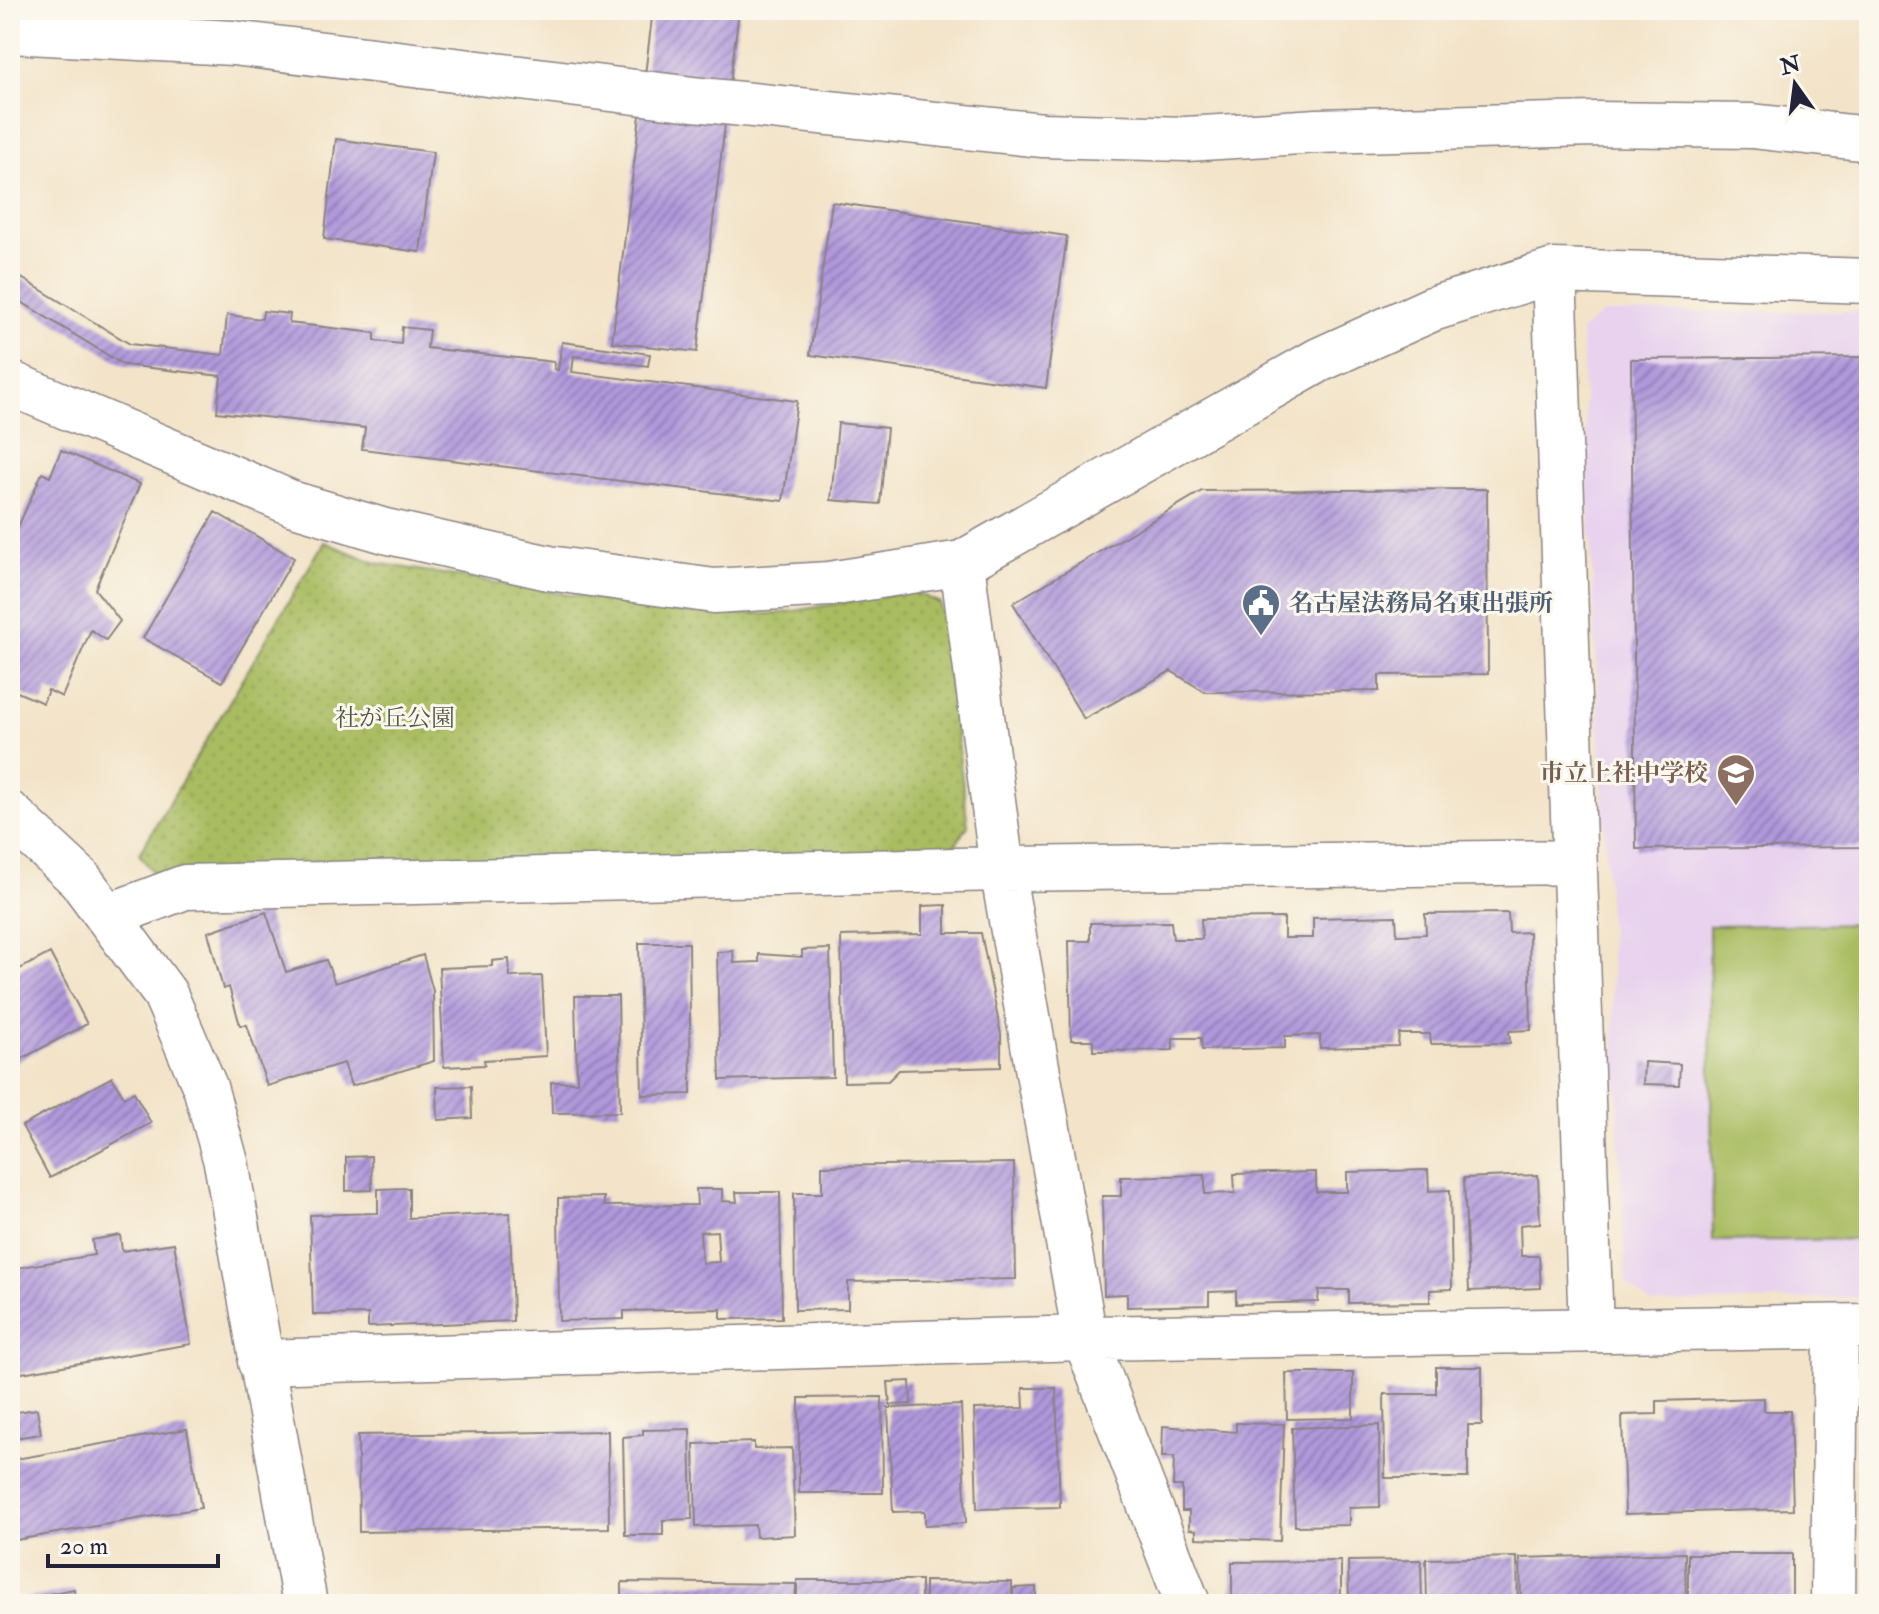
<svg xmlns="http://www.w3.org/2000/svg" width="1879" height="1614" viewBox="0 0 1879 1614" font-family="'IM FELL Double Pica','Noto Serif JP',serif">
	<style>
		.built { fill: #e8d2ee }
		.grass { fill: #a9bc60; stroke: #666f4e; stroke-width: 2 }
		.park { fill: url(#park-dots); stroke: #666f4e; stroke-width: 2 }
		.building { fill: url(#building-hatch); fill-rule: evenodd }
		.lines { fill: none; stroke-linecap: round; stroke-linejoin: round }
		.minor-casing { stroke: #8a8382; stroke-width: 47 }
		.tertiary-casing { stroke: #8a8382; stroke-width: 47 }
		.motorway-casing { stroke: #8a8382; stroke-width: 47 }
		.minor { stroke: #fff; stroke-width: 44 }
		.tertiary { stroke: #fff; stroke-width: 44 }
		.motorway { stroke: #fff; stroke-width: 44 }
		.labels { text-anchor: middle; stroke-width: 6; stroke-linejoin: round; paint-order: stroke }
		.service-label { font-size: 24px; font-weight: bold; fill: #4e5e75; stroke: #fbf7ec; text-anchor: start }
		.park-label { font-size: 24px; fill: #515848; stroke: #fbf7ec }
		.education-label { font-size: 24px; font-weight: bold; fill: #785e54; stroke: #fbf7ec; text-anchor: end }
	</style>
	<defs>
		<pattern id="park-dots" width="8" height="8" patternUnits="userSpaceOnUse" patternTransform="scale(2)"><rect width="8" height="8" fill="#a9bc60"/><path d="M2 2h.1M6 6h.1" fill="none" stroke="#91a154" stroke-width="1.8" stroke-linecap="round"/></pattern>
		<pattern id="building-hatch" width="6" height="6" patternUnits="userSpaceOnUse" patternTransform="scale(2)"><rect width="6" height="6" fill="#b098db"/><path d="M-1 1l2-2M0 6l6-6M5 7l2-2" fill="none" stroke="#8f7cb3"/></pattern>
	</defs>
	<rect width="100%" height="100%" fill="#fbf7ec"/>
	<filter id="ink" filterUnits="userSpaceOnUse"><feTurbulence type="fractalNoise" baseFrequency=".0125" numOctaves="2"/><feDisplacementMap in="SourceGraphic" scale="16" xChannelSelector="R" yChannelSelector="G"/><feConvolveMatrix kernelMatrix="1 2 1 2 8 2 1 2 1" color-interpolation-filters="sRGB"/></filter>
	<filter id="wash" filterUnits="userSpaceOnUse"><feTurbulence type="fractalNoise" baseFrequency=".006" numOctaves="4" result="noise"/><feDisplacementMap in="SourceGraphic" scale="32" xChannelSelector="R" yChannelSelector="G"/><feGaussianBlur stdDeviation="1.8" result="paint"/><feColorMatrix in="noise" values="0 0 0 0 0 0 0 0 0 0 0 0 0 0 0 0 0 1.4 0 .05"/><feComposite in="paint" operator="in"/></filter>
	<g filter="url(#wash)">
		<rect width="100%" height="100%" fill="#f3e4c9"/>
		<path class="built" d="M 1869,311 L 1869,1297 L 1651,1304 L 1626,1284 L 1581,330 L 1603,313 Z"/>
		<path class="grass" d="M 1869,924 L 1869,1239 L 1713,1241 L 1709,926 Z"/>
		<path class="park" d="M 324,542 L 376,563 L 680,613 L 776,614 L 912,591 L 940,603 L 968,826 L 950,853 L 154,874 L 139,854 Z"/>
		<g id="blocks">
			<path class="building" d="M 653,10 L 739,10 L 697,352 L 612,342 Z
				M 336,139 L 433,152 L 420,252 L 324,239 Z
				M 832,202 L 1067,236 L 1046,388 L 810,355 Z
				M 10,271 L 130,344 L 223,355 L 227,315 L 262,319 L 263,311 L 290,314 L 289,323 L 375,333 L 375,341 L 401,344 L 402,327 L 429,330 L 427,348 L 554,362 L 554,369 L 558,370 L 562,342 L 650,354 L 648,366 L 574,356 L 572,372 L 797,401 L 783,501 L 362,449 L 365,428 L 217,412 L 221,376 L 124,365 L 10,295 Z
				M 1869,357 L 1869,847 L 1636,849 L 1631,359 Z
				M 838,423 L 887,428 L 880,504 L 831,500 Z
				M 61,450 L 140,484 L 95,589 L 120,621 L 106,640 L 91,630 L 62,697 L 48,690 L 43,703 L 10,689 L 10,545 L 42,473 L 50,477 Z
				M 1487,489 L 1488,674 L 1379,675 L 1379,691 L 1205,692 L 1171,671 L 1084,719 L 1013,603 L 1202,491 Z
				M 215,512 L 294,558 L 222,682 L 143,638 Z
				M 946,905 L 946,933 L 981,933 L 1001,1034 L 1001,1067 L 899,1070 L 888,1081 L 844,1082 L 841,936 L 922,934 L 922,906 Z
				M 266,912 L 286,972 L 326,960 L 335,983 L 423,955 L 433,991 L 434,1061 L 351,1086 L 344,1063 L 267,1086 L 247,1025 L 240,1025 L 229,987 L 223,989 L 208,932 Z
				M 1508,913 L 1509,933 L 1529,932 L 1531,1030 L 1509,1031 L 1510,1043 L 1431,1044 L 1430,1034 L 1399,1034 L 1398,1046 L 1320,1048 L 1320,1035 L 1285,1036 L 1285,1048 L 1202,1050 L 1201,1038 L 1173,1038 L 1173,1050 L 1093,1051 L 1093,1040 L 1071,1040 L 1069,941 L 1090,941 L 1090,923 L 1171,922 L 1173,939 L 1202,939 L 1201,919 L 1284,918 L 1284,938 L 1313,938 L 1313,918 L 1396,916 L 1397,935 L 1426,934 L 1425,914 Z
				M 639,943 L 689,943 L 691,1094 L 642,1095 Z
				M 830,949 L 833,1077 L 720,1080 L 717,952 L 733,951 L 734,963 L 759,962 L 759,954 L 802,957 L 802,950 Z
				M 50,953 L 87,1024 L 10,1065 L 10,974 Z
				M 509,959 L 510,977 L 542,976 L 546,1056 L 484,1060 L 485,1065 L 444,1067 L 439,968 L 492,966 L 492,961 Z
				M 575,996 L 618,996 L 620,1112 L 552,1113 L 551,1082 L 577,1082 Z
				M 1644,1062 L 1680,1064 L 1679,1085 L 1643,1084 Z
				M 112,1077 L 124,1097 L 134,1092 L 151,1123 L 50,1178 L 22,1126 Z
				M 471,1086 L 472,1118 L 438,1120 L 437,1087 Z
				M 371,1156 L 372,1190 L 346,1191 L 346,1157 Z
				M 1014,1163 L 1016,1279 L 848,1282 L 848,1309 L 795,1310 L 794,1193 L 822,1193 L 822,1166 Z
				M 1428,1170 L 1429,1191 L 1450,1190 L 1452,1289 L 1430,1290 L 1430,1302 L 1349,1303 L 1349,1290 L 1319,1290 L 1318,1302 L 1236,1304 L 1236,1291 L 1209,1292 L 1209,1305 L 1127,1307 L 1127,1294 L 1104,1295 L 1102,1196 L 1121,1196 L 1121,1177 L 1205,1175 L 1205,1194 L 1235,1193 L 1234,1174 L 1316,1172 L 1316,1192 L 1347,1192 L 1347,1172 Z
				M 1538,1175 L 1540,1223 L 1520,1225 L 1521,1256 L 1539,1256 L 1541,1288 L 1469,1291 L 1464,1178 Z
				M 409,1188 L 409,1218 L 510,1213 L 513,1321 L 368,1327 L 368,1314 L 313,1315 L 310,1215 L 378,1213 L 378,1189 Z
				M 696,1189 L 722,1189 L 722,1201 L 737,1202 L 736,1192 L 780,1192 L 782,1318 L 721,1319 L 721,1309 L 624,1311 L 624,1319 L 559,1321 L 558,1198 L 604,1197 L 604,1206 L 697,1205 ZM 717,1231 L 719,1262 L 702,1263 L 700,1232 Z
				M 120,1235 L 122,1251 L 174,1243 L 191,1344 L 10,1375 L 10,1269 L 94,1255 L 92,1240 Z
				M 1436,1367 L 1482,1367 L 1482,1425 L 1468,1425 L 1468,1478 L 1385,1478 L 1384,1394 L 1436,1394 Z
				M 1286,1373 L 1353,1373 L 1353,1418 L 1287,1419 Z
				M 910,1381 L 911,1404 L 890,1405 L 888,1382 Z
				M 1023,1388 L 1056,1388 L 1060,1507 L 977,1509 L 974,1409 L 1024,1408 Z
				M 882,1397 L 883,1493 L 799,1493 L 799,1398 Z
				M 1764,1398 L 1764,1411 L 1790,1411 L 1793,1509 L 1625,1514 L 1622,1415 L 1657,1414 L 1657,1401 Z
				M 961,1405 L 966,1523 L 925,1525 L 925,1511 L 893,1512 L 888,1408 Z
				M 37,1409 L 41,1434 L 14,1438 L 10,1413 Z
				M 1236,1423 L 1284,1424 L 1280,1541 L 1196,1538 L 1196,1530 L 1189,1529 L 1189,1511 L 1182,1511 L 1182,1486 L 1173,1486 L 1174,1457 L 1162,1457 L 1163,1426 L 1236,1432 Z
				M 1379,1425 L 1380,1507 L 1349,1508 L 1349,1525 L 1295,1526 L 1292,1428 Z
				M 187,1429 L 201,1508 L 10,1541 L 10,1460 Z
				M 690,1429 L 692,1519 L 663,1520 L 663,1535 L 625,1535 L 623,1437 L 643,1435 L 643,1430 Z
				M 608,1431 L 609,1528 L 359,1532 L 358,1435 Z
				M 754,1442 L 754,1449 L 792,1448 L 795,1535 L 756,1537 L 755,1525 L 696,1527 L 694,1444 Z
				M 1685,1553 L 1686,1604 L 1521,1604 L 1520,1558 Z
				M 1688,1554 L 1792,1554 L 1792,1604 L 1688,1604 Z
				M 1517,1557 L 1518,1604 L 1427,1604 L 1426,1559 Z
				M 1421,1560 L 1422,1604 L 1349,1604 L 1348,1561 Z
				M 1341,1561 L 1341,1604 L 1232,1604 L 1232,1562 Z
				M 797,1580 L 921,1580 L 921,1604 L 797,1604 Z
				M 925,1581 L 1012,1582 L 1012,1604 L 925,1604 Z
				M 622,1582 L 796,1584 L 795,1604 L 622,1604 Z
				M 1036,1587 L 1036,1604 L 1014,1604 L 1013,1588 Z
				M 74,1589 L 76,1604 L 23,1604 L 22,1599 Z"/>
		</g>
	</g>
	<g filter="url(#ink)">
		<use href="#blocks" fill-opacity="0" stroke="#8a8382" stroke-width="2"/>
		<g class="lines">
			<g class="minor-casing">
				<path id="minor" d="M 1554,271 L 1591,1330
					M 10,383 L 294,504 L 385,531 L 549,568 L 714,591 L 829,584 L 962,563 L 1319,360 L 1432,309 L 1554,271 L 1869,281
					M 962,563 L 1002,869 L 1085,1338 L 1188,1604
					M 108,916 L 185,887 L 1002,869 L 1573,862
					M 260,1362 L 1085,1338 L 1869,1326
					M 1833,1604 L 1836,1327"/>
			</g>
			<g class="tertiary-casing">
				<path id="tertiary" d="M 10,814 L 79,878 L 165,994 L 205,1087 L 226,1162 L 305,1604"/>
			</g>
			<g class="motorway-casing">
				<path id="motorway" d="M 10,31 L 233,43 L 693,99 L 1043,135 L 1186,139 L 1317,131 L 1596,124 L 1752,126 L 1869,139"/>
			</g>
			<use href="#minor" class="minor"/>
			<use href="#tertiary" class="tertiary"/>
			<use href="#motorway" class="motorway"/>
		</g>
	</g>
	<defs>
		<g id="civic-pin" transform="scale(2)"><path d="M0 17L-7.5 6A9.5 9.5 0 1 1 7.5 6Z" fill="#5c6f8a" stroke="#fbf7ec"/><path d="M-.6-6.5H3V-4.5H.6V-3L4-1V1h2V6H-6V1h2V-1L-.6-3ZM-1.2 2.5V6h2.4V2.5Z" fill="#fff"/></g>
		<g id="school-pin" transform="scale(2)"><path d="M0 17L-7.5 6A9.5 9.5 0 1 1 7.5 6Z" fill="#8d6e63" stroke="#fbf7ec"/><path d="M0-5L7-2L0 1L-7-2ZM-4 1L0 2.5L4 1V4Q0 6-4 4Z" fill="#fff"/></g>
	</defs>
	<g fill-rule="evenodd">
		<use href="#civic-pin" x="1261" y="603"/>
		<use href="#school-pin" x="1736" y="773"/>
	</g>
	<g class="labels">
		<g class="service-label">
			<text x="1289" y="611">名古屋法務局名東出張所</text>
		</g>
		<g class="park-label">
			<text x="395" y="726">社が丘公園</text>
		</g>
		<g class="education-label">
			<text x="1708" y="781">市立上社中学校</text>
		</g>
	</g>
	<rect width="1879" height="1614" fill="none" stroke="#fbf7ec" stroke-width="40"/>
	<g transform="translate(1795 84) rotate(346)" stroke="#fbf7ec" stroke-width="6" paint-order="stroke">
	<path d="M0-6L14 30L0 20L-14 30Z" fill="#22223b"/>
	<text y="-12" font-size="22" font-weight="bold" text-anchor="middle" fill="#22223b">N</text>
	</g>
	<path d="M48 1554v12h170v-12" fill="none" stroke="#22223b" stroke-width="4"/>
	<text x="60" y="1554" font-size="24" fill="#22223b" stroke="#fbf7ec" stroke-width="6" paint-order="stroke">20 m</text>
</svg>
